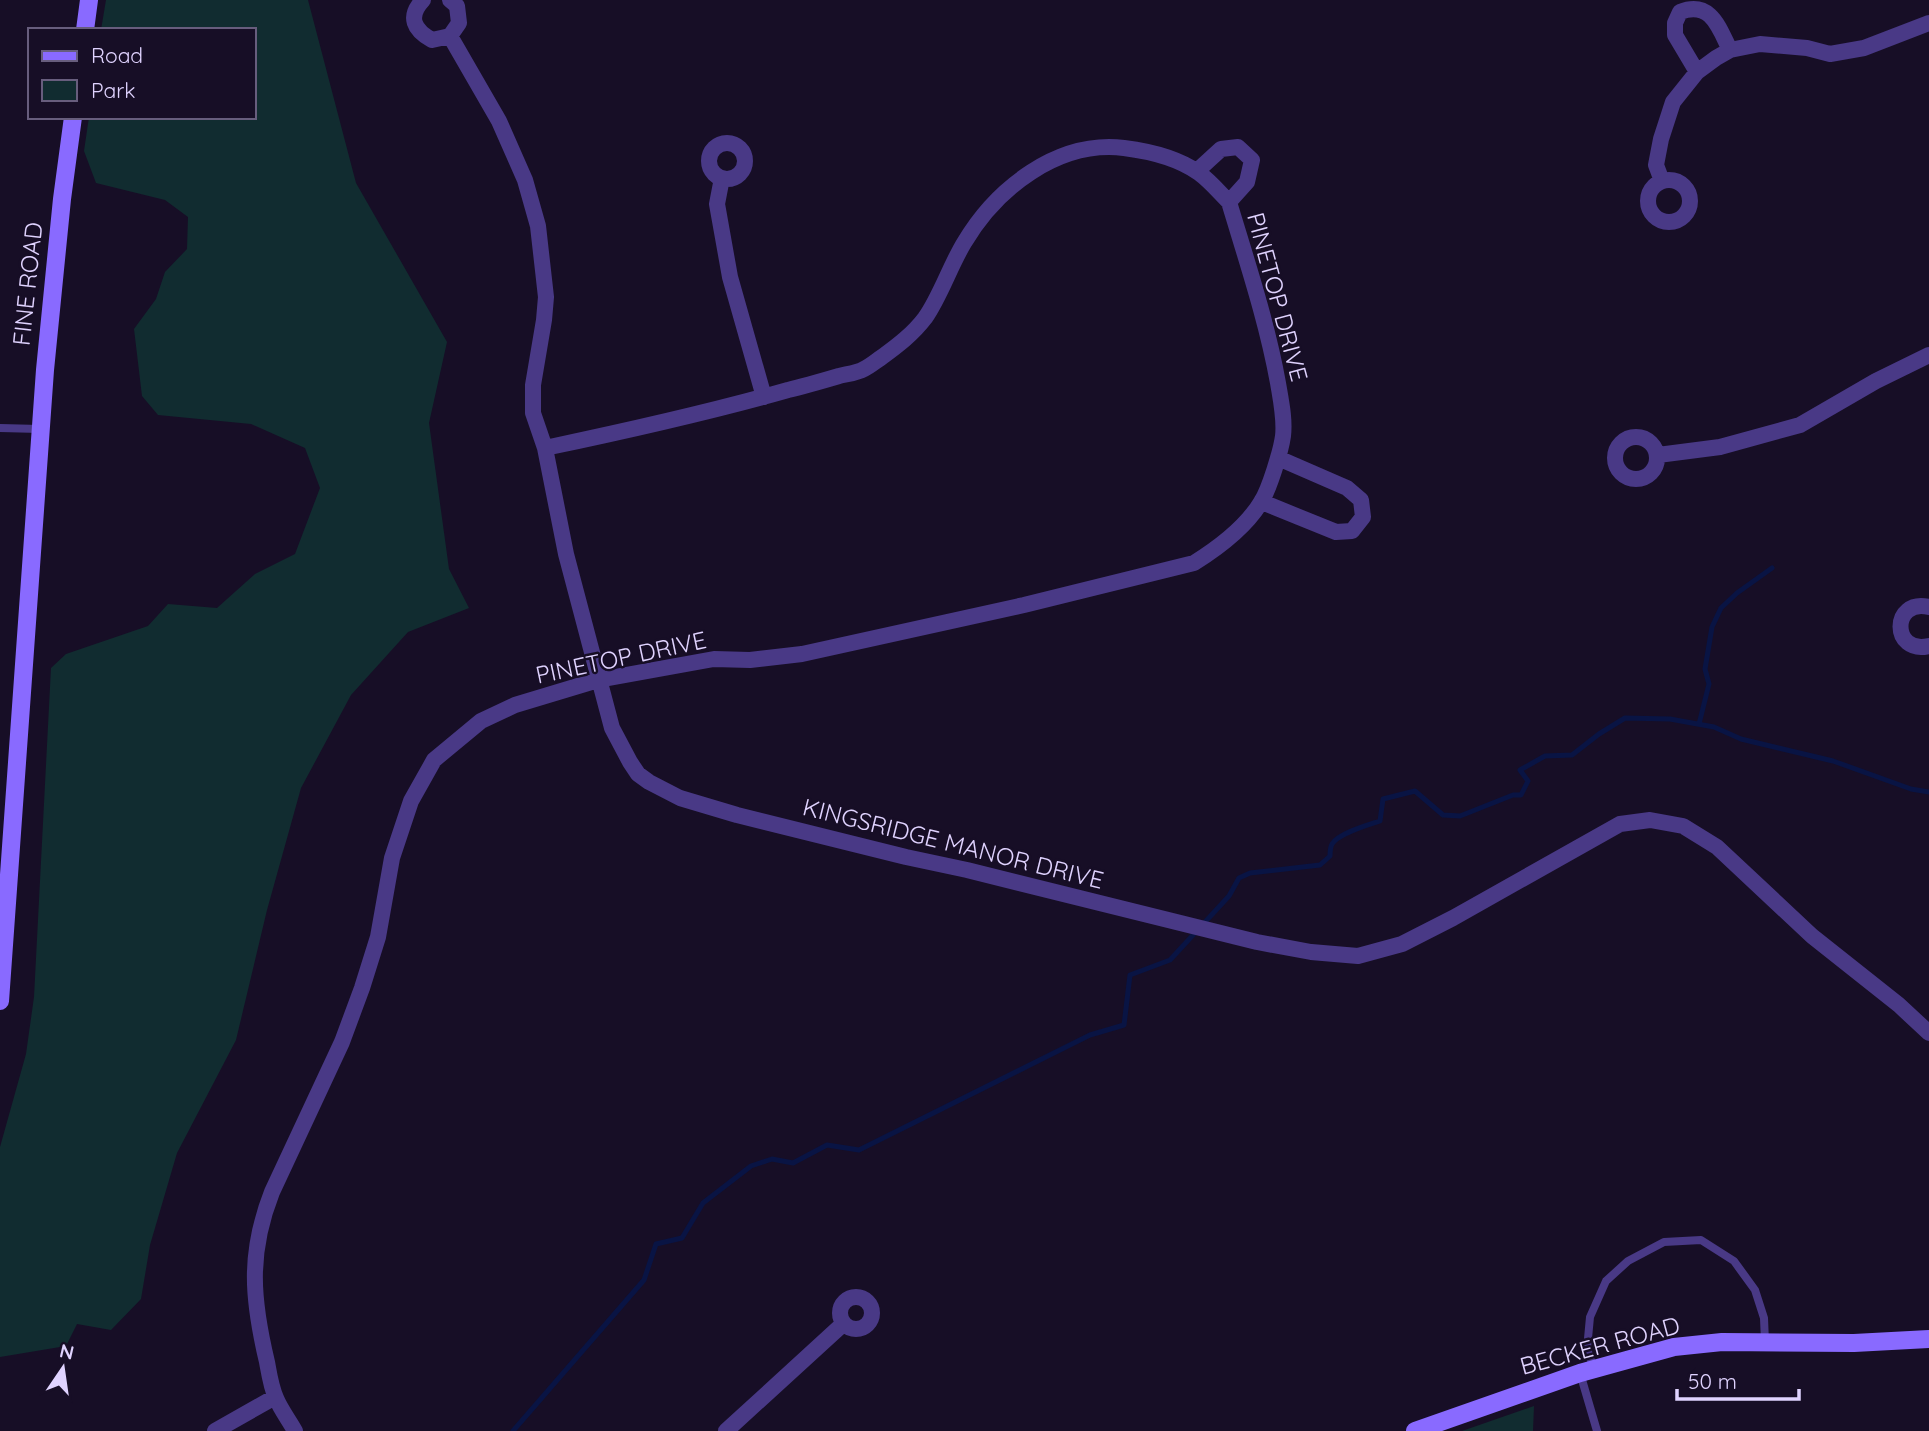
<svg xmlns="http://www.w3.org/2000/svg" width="1929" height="1431" viewBox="0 0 1929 1431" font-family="Quicksand,sans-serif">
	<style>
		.green { fill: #112c30 }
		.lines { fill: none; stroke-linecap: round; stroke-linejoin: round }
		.stream { stroke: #091444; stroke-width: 5 }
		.lane { stroke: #493986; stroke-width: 8 }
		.street { stroke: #493986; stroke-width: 16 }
		.secondary { stroke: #896aff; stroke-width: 18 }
		.labels { text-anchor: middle; stroke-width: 5; stroke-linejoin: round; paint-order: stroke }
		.street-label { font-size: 24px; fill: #e0d3ff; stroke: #170e26 }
	</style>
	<rect width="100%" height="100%" fill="#170e26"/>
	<path class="green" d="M 106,0 L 308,0 L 356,183 L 447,342 L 429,423 L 449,569 L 469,608 L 408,632 L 351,695 L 301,788 L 267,910 L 236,1040 L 177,1153 L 150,1245 L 141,1299 L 111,1330 L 77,1324 L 66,1346 L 0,1357 L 0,1147 L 26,1054 L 34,997 L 51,668 L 66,654 L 148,626 L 168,604 L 217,608 L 255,574 L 295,554 L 320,488 L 305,448 L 251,424 L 158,415 L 142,396 L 134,329 L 156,299 L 165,272 L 187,249 L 188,217 L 165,200 L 96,183 L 84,151 L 89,117 L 254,117 L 254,30 L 101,30 Z
		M 1534,1406 L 1533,1431 L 1462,1431 Z"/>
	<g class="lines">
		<path class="stream" d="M 1699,724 L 1709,684 L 1705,669 L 1712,627 L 1721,608 L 1737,593 L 1772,568
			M 513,1431 L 644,1280 L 656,1244 L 682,1238 L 703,1203 L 751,1166 L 772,1159 L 793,1163 L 827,1145 L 859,1150 L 1090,1035 L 1124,1025 L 1130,975 L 1170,960 L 1229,896 L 1239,878 L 1250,873 L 1320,865 L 1330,856 C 1330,852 1330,848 1332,844 C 1339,833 1368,825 1380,821 L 1383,799 L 1415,791 L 1443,815 L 1460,816 L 1513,795 L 1521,795 L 1528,781 L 1520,770 L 1545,756 L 1572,755 L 1599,734 L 1625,718 L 1670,719 L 1714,727 L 1741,739 L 1833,761 L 1911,789 L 1929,792"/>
		<path class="lane" d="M 0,428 L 40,429
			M 1594,1369 L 1587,1349 L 1590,1317 L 1606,1281 L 1628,1261 L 1664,1242 L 1701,1240 L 1734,1261 L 1755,1290 L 1764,1318 L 1765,1342
			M 1580,1373 L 1597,1431"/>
		<path class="street" d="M 423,0 C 407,17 414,30 432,40 L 450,36 L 459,23 L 457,6 L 450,0
			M 450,36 L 499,121 L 525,180 L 538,226 L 546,297 L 544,320 L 533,385 L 533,413 L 545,448 L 566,554 L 612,728 L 630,762 L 638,774 L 649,782 L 680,798 L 737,815 L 906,857 L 967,870 L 1257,942 L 1311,952 L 1358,956 L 1402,944 L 1453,918 L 1620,824 L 1650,820 L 1683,826 L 1717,847 L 1812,936 L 1899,1005 L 1929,1033
			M 1697,72 L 1675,35 L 1675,23 L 1680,12 C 1711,0 1719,28 1730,50
			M709 161a18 18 0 1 1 36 0a18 18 0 1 1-36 0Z
			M 1197,171 L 1221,149 L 1238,147 L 1252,160 L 1247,182 L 1229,202
			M 722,178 L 717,204 L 730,277 L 764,397
			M1648 201a21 21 0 1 1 42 0a21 21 0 1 1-42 0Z
			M 1662,181 L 1656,165 L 1661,139 L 1673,102 L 1697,72 L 1716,58 L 1730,50 L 1760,44 L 1807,48 L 1830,54 L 1864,48 L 1929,23
			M1615 458a21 21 0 1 1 42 0a21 21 0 1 1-42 0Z
			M 1658,455 L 1720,447 L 1800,425 L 1876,381 L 1929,355
			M 1262,502 L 1336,532 L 1352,531 L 1363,517 L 1361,500 L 1347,488 L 1278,458
			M 1929,607 C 1891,598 1891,655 1929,646
			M840 1313a16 16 0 1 1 32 0a16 16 0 1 1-32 0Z
			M 215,1431 L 275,1397
			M 295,1431 C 289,1420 281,1410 276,1398 C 271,1387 269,1373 267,1362 C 252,1299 248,1253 272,1192 L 342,1042 L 362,988 L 378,937 L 392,858 L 411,801 L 434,760 L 481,721 L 515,705 L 598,680 L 714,659 L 750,660 L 802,654 L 1024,605 L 1194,563 C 1218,548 1246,527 1261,502 C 1269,490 1281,451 1283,436 C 1285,419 1281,401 1278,383 C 1267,322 1247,262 1229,202 C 1219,192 1210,181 1199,173 C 1178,158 1148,151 1124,148 C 1057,140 996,189 964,243 C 950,266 940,297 925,318 C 913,334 897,346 882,357 C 876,361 870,366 864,369 C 857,373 847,374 839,376 C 822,381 805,386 788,390 C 707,413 626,431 545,448
			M 726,1431 L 843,1324"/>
		<path class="secondary" d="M 85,30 L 89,0
			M 0,1001 L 45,370 L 62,199 L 73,117
			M 1415,1431 L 1580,1373 L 1674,1347 L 1722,1342 L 1854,1343 L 1929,1339"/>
	</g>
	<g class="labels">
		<g class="street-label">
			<text transform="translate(28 284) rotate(-84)" y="8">FINE ROAD</text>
			<text transform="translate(1277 297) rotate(75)" y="8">PINETOP DRIVE</text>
			<text transform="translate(621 658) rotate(-12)" y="8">PINETOP DRIVE</text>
			<text transform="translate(953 844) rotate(14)" y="8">KINGSRIDGE MANOR DRIVE</text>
			<text transform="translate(1600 1346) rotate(-15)" y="8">BECKER ROAD</text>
		</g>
	</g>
	<rect x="28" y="28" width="228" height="91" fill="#170e26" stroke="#675d7d" stroke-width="2"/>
	<rect x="42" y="51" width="35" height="10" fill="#896aff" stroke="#675d7d" stroke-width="2"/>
	<text x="91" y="63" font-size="21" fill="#e0d3ff">Road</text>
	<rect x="42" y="80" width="35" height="21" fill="#112c30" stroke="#675d7d" stroke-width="2"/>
	<text x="91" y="98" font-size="21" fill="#e0d3ff">Park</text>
	<g transform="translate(63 1368) rotate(13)" stroke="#170e26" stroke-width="5" paint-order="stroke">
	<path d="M0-5L12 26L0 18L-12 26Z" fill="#e0d3ff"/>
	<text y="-10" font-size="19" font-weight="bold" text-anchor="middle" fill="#e0d3ff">N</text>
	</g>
	<path d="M1677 1389v10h122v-10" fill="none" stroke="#e0d3ff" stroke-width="3.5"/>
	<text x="1688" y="1389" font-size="21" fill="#e0d3ff" stroke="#170e26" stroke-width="5" paint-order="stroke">50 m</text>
</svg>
